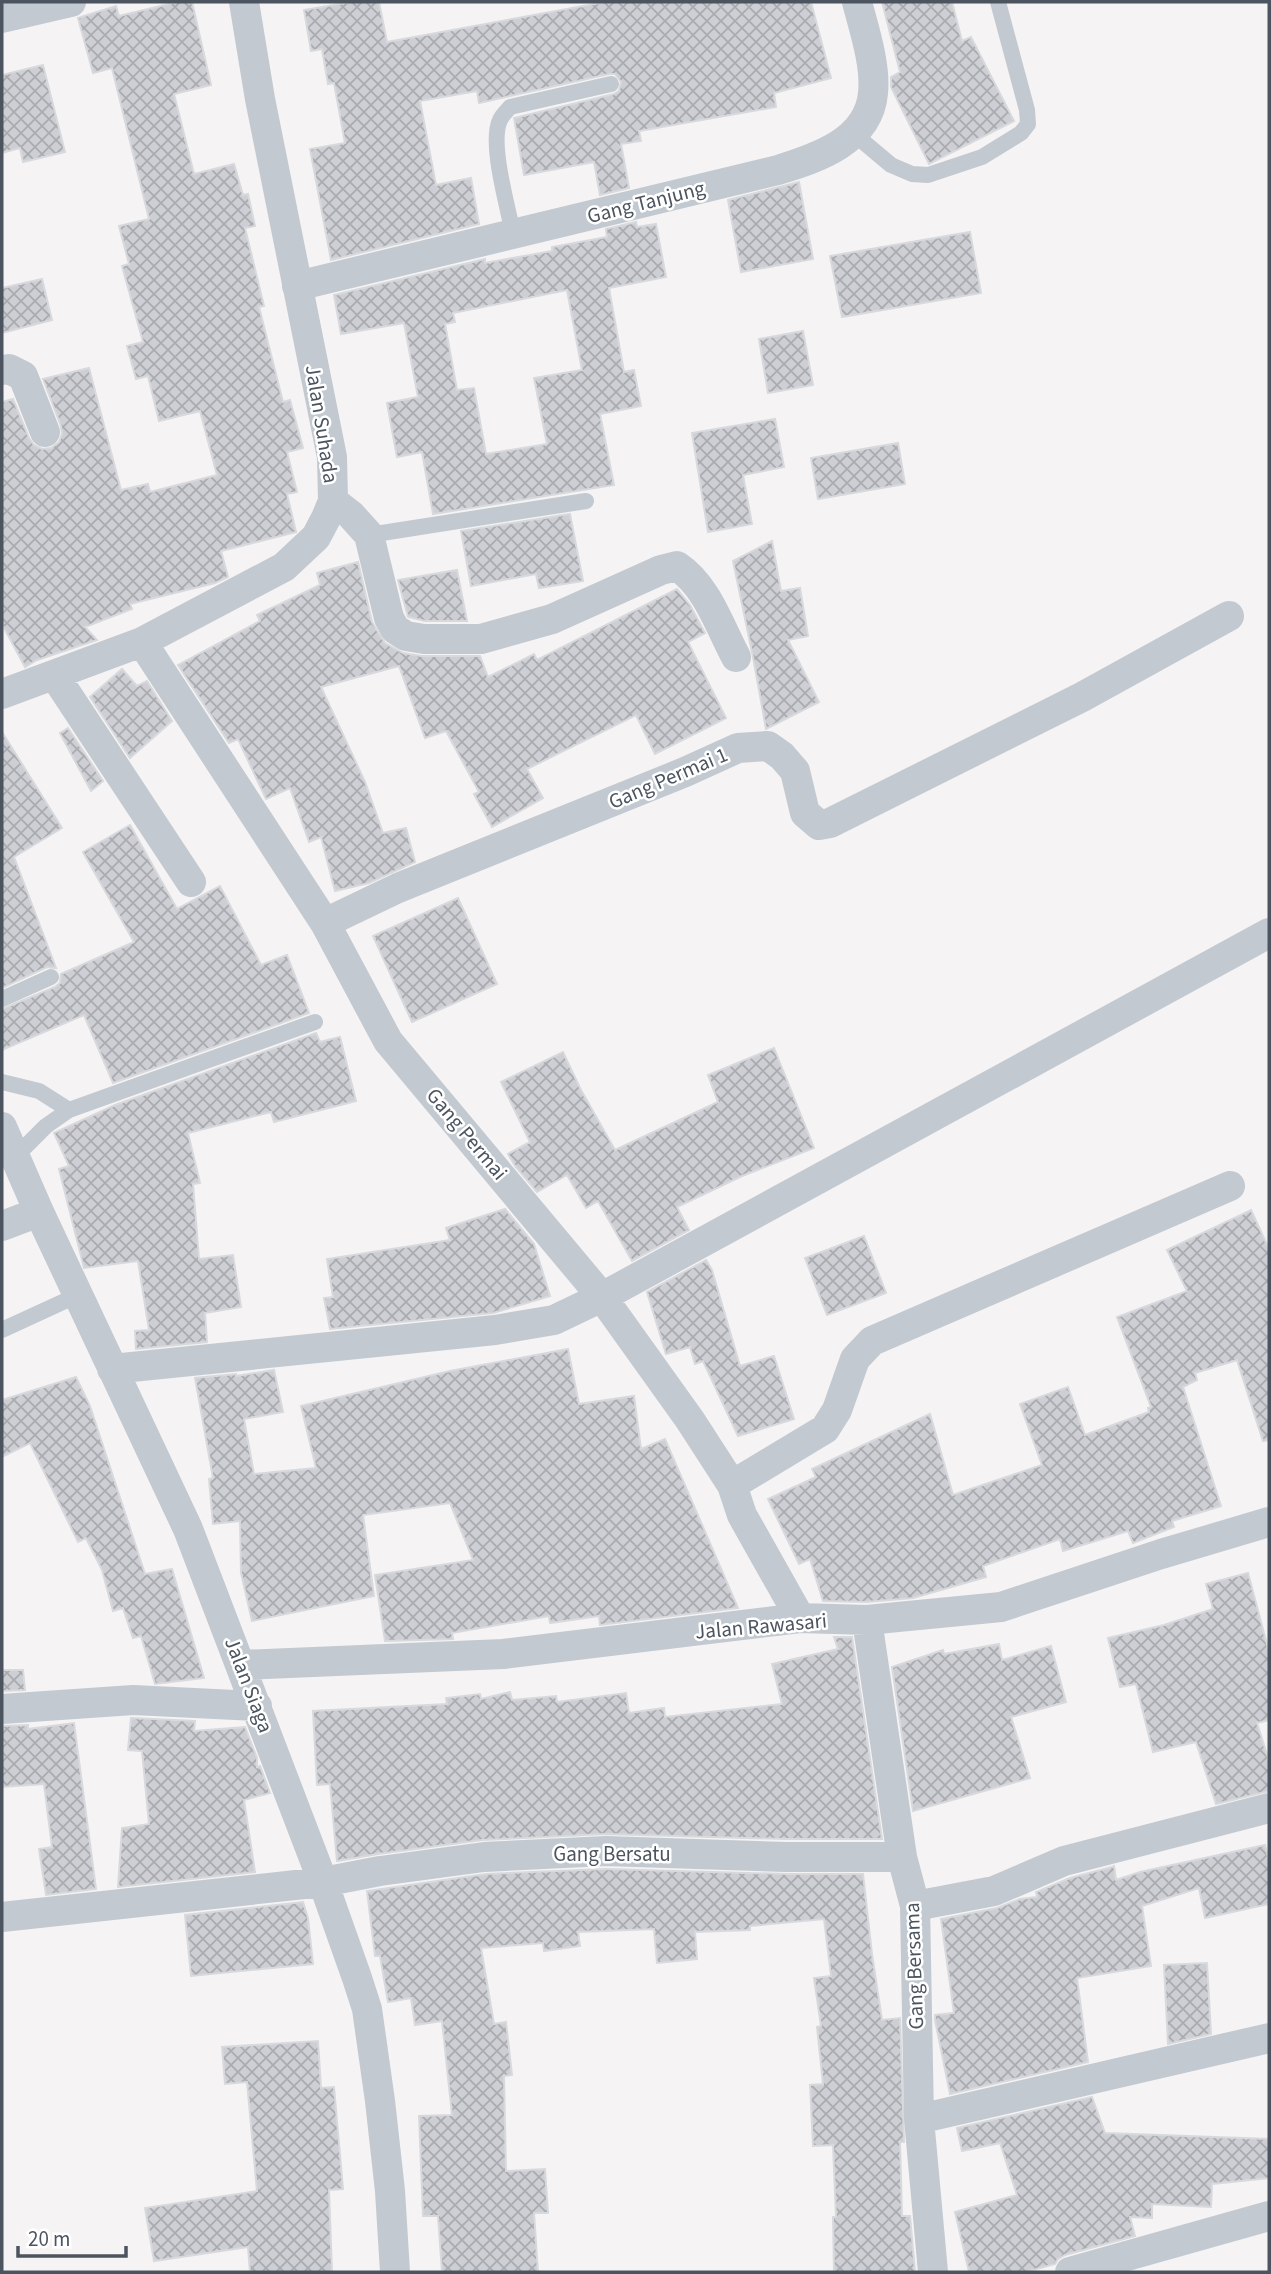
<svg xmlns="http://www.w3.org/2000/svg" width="1271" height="2274" viewBox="0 0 1271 2274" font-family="'Source Sans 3',sans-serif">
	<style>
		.building { fill: url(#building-cross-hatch); stroke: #d7d9dd; stroke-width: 2; fill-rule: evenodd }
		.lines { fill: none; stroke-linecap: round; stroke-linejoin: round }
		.service { stroke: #c2c9d0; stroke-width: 16 }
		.minor { stroke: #c2c9d0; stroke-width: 30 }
		.labels { text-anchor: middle; stroke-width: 5; stroke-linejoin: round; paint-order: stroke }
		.street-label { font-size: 21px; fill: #4c545f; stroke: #fff }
	</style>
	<defs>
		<pattern id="building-cross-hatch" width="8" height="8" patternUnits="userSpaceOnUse" patternTransform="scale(1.75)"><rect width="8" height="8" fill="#cdcfd4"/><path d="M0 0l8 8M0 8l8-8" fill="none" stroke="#a9abaf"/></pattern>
	</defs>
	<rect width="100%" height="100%" fill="#f5f3f3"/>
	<path class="building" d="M 177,2 L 192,2 L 211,85 L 174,94 L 194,174 L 234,164 L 243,195 L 248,194 L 255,226 L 245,228 L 264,306 L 259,307 L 283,402 L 290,400 L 303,448 L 287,452 L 297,492 L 287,494 L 296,532 L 221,551 L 228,577 L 215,583 L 130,604 L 132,609 L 85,627 L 97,640 L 37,660 L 25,667 L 2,624 L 2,402 L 13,399 L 29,438 L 34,445 L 42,449 L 51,448 L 59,442 L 62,434 L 61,426 L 43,379 L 89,368 L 121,490 L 148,484 L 150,492 L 217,475 L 200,411 L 159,421 L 148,376 L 136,379 L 127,346 L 143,342 L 122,266 L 129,264 L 119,226 L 149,219 L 112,68 L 93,73 L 78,18 L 116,6 L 119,16 Z
		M 351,2 L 379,2 L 387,42 L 605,2 L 811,2 L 831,78 L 774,93 L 776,107 L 639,131 L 641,141 L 621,144 L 629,188 L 600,195 L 594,162 L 524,175 L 514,118 L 614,94 L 619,91 L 621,82 L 615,74 L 609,74 L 479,103 L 477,91 L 420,101 L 436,185 L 471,178 L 479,224 L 331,260 L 310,149 L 345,143 L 334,83 L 328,84 L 322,49 L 311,51 L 304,10 Z
		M 882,2 L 952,2 L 962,41 L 971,37 L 1014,121 L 929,164 L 891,87 L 891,77 L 900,72 Z
		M 43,65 L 65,152 L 23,162 L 20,148 L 2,153 L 2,75 Z
		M 799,182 L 813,259 L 741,272 L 728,200 Z
		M 636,222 L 637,227 L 656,224 L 666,277 L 609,288 L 624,372 L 634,370 L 641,406 L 600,414 L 614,485 L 433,514 L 422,452 L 397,457 L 387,403 L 418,397 L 404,323 L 341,334 L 334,295 L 485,259 L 485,263 L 552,251 L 552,247 L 607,237 L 606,229 ZM 567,290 L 582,370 L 534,378 L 547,444 L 486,454 L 474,388 L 457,390 L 445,324 L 455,322 L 453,313 Z
		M 970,232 L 981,293 L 842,317 L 830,256 Z
		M 42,279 L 52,320 L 2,333 L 2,288 Z
		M 803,331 L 813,385 L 768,393 L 759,339 Z
		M 775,419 L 784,467 L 743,475 L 752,524 L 708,532 L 692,433 Z
		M 898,443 L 905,484 L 818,499 L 811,458 Z
		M 570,514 L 583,581 L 539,588 L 536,574 L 471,586 L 461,531 Z
		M 772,541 L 781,591 L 800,588 L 808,636 L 788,640 L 819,702 L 766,729 L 753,657 L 733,561 Z
		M 358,562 L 372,622 L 385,643 L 403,653 L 421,656 L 480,656 L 488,677 L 534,654 L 537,660 L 677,589 L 690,605 L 705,633 L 688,642 L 726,718 L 655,754 L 636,715 L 527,769 L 543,798 L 492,827 L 474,794 L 479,792 L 446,731 L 425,738 L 399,666 L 321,687 L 365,782 L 383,833 L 406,828 L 415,862 L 369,883 L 335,891 L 321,837 L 309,842 L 290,788 L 266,799 L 238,739 L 229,743 L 178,665 L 260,621 L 257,615 L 320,585 L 317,573 Z
		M 457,570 L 467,621 L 425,621 L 408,617 L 398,580 Z
		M 122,669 L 137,686 L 147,681 L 172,721 L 130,758 L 90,697 Z
		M 68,728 L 103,781 L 91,791 L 60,733 Z
		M 2,732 L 62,828 L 14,857 L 56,968 L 47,967 L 2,988 Z
		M 130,825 L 177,909 L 220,886 L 261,965 L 287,955 L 309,1013 L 113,1083 L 84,1015 L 2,1050 L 2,1009 L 55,987 L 60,983 L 61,974 L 134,942 L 83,852 Z
		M 458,898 L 497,984 L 412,1022 L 373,936 Z
		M 316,1033 L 320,1042 L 340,1037 L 356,1101 L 274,1122 L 271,1112 L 188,1133 L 200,1183 L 193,1184 L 199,1259 L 233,1255 L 241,1307 L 205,1313 L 207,1342 L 136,1349 L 135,1331 L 149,1330 L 138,1261 L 84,1268 L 59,1169 L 69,1166 L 54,1133 L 115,1105 Z
		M 774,1048 L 814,1148 L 742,1176 L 677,1207 L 689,1230 L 632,1261 L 598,1201 L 586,1208 L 567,1175 L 537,1192 L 515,1166 L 508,1154 L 530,1142 L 501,1082 L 563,1052 L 581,1090 L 615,1150 L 718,1102 L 708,1075 Z
		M 505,1209 L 534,1244 L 550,1296 L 493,1313 L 330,1329 L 324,1298 L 333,1297 L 327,1259 L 450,1240 L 446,1228 Z
		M 1251,1210 L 1269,1249 L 1269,1440 L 1263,1441 L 1237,1360 L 1195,1373 L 1197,1380 L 1183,1387 L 1221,1506 L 1172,1521 L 1174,1527 L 1133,1543 L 1128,1531 L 1063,1551 L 1060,1539 L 983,1566 L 986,1577 L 913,1598 L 866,1602 L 823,1601 L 810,1559 L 799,1564 L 768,1499 L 816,1477 L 812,1469 L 930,1414 L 953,1495 L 1042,1465 L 1020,1404 L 1068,1387 L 1085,1435 L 1149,1412 L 1148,1408 L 1151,1407 L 1117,1317 L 1187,1291 L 1167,1250 Z
		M 864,1236 L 886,1293 L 827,1315 L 805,1258 Z
		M 706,1260 L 712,1270 L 740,1366 L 774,1356 L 794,1419 L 738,1436 L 703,1361 L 695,1364 L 690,1347 L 666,1354 L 647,1292 Z
		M 568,1349 L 579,1404 L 634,1396 L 641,1449 L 665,1439 L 738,1608 L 600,1625 L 599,1616 L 550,1623 L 549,1616 L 452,1633 L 453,1639 L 385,1641 L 375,1575 L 473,1560 L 450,1503 L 363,1515 L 374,1596 L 252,1621 L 241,1573 L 240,1521 L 213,1524 L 209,1479 L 213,1478 L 195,1378 L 236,1374 L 236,1376 L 274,1370 L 283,1412 L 244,1419 L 254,1474 L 316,1468 L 301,1406 L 450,1371 Z
		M 76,1377 L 90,1406 L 145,1574 L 172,1569 L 204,1678 L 155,1684 L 141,1636 L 133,1638 L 123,1608 L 113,1611 L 102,1570 L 86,1538 L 78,1542 L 30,1443 L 2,1457 L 2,1400 Z
		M 1248,1573 L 1269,1652 L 1269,1720 L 1257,1723 L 1269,1761 L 1269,1791 L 1216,1804 L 1196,1742 L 1153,1752 L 1136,1684 L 1120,1687 L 1108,1638 L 1164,1625 L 1213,1609 L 1206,1584 Z
		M 834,1637 L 852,1637 L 882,1839 L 786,1839 L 605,1834 L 482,1840 L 378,1854 L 337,1861 L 330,1784 L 317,1785 L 313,1711 L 447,1704 L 446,1698 L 480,1694 L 481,1699 L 510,1692 L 512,1700 L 556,1696 L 557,1702 L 626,1693 L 629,1713 L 664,1708 L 665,1717 L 782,1704 L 772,1664 L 838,1649 Z
		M 999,1644 L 1002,1660 L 1051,1646 L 1066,1702 L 1011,1717 L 1030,1778 L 913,1811 L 892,1667 L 943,1650 L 944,1654 Z
		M 2,1670 L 23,1670 L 25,1690 L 2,1691 Z
		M 131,1718 L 195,1721 L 194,1731 L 245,1727 L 257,1758 L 257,1767 L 260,1766 L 270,1793 L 244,1800 L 255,1872 L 118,1887 L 122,1828 L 149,1824 L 142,1751 L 128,1750 Z
		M 74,1723 L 96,1889 L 46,1895 L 39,1849 L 52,1847 L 44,1784 L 2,1787 L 2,1726 L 28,1725 L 28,1729 Z
		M 1265,1845 L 1269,1861 L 1269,1904 L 1205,1918 L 1199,1888 L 1142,1906 L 1151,1966 L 1077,1978 L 1088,2062 L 950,2094 L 935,2020 L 935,2015 L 954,2013 L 941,1919 L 997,1908 L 1020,1899 L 1037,1897 L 1036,1892 L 1070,1878 L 1112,1867 L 1114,1866 L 1116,1880 L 1140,1872 Z
		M 606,1869 L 785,1874 L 863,1874 L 872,1954 L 882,2020 L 900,2018 L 904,2142 L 900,2142 L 902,2216 L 910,2216 L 915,2272 L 834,2272 L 833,2217 L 836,2217 L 833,2145 L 813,2146 L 810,2085 L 823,2084 L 817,2027 L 821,2026 L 814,1978 L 831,1976 L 824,1919 L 750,1926 L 750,1930 L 695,1932 L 697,1959 L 657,1963 L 654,1929 L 578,1932 L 580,1946 L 544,1951 L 543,1943 L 481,1948 L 494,2024 L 506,2022 L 512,2075 L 504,2076 L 506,2171 L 545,2169 L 548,2213 L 534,2213 L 538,2272 L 442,2272 L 438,2216 L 423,2216 L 419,2116 L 452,2115 L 442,2021 L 415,2025 L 411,1998 L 388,2002 L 380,1956 L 375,1956 L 367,1891 L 486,1874 Z
		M 303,1902 L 308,1918 L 313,1964 L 191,1976 L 185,1915 Z
		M 1207,1963 L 1211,2034 L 1168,2044 L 1164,1965 Z
		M 318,2041 L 321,2088 L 334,2087 L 343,2189 L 329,2190 L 332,2272 L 250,2272 L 248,2247 L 154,2261 L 145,2208 L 257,2191 L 247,2082 L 225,2084 L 222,2047 Z
		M 1092,2097 L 1105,2133 L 1269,2139 L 1269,2178 L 1212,2184 L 1211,2207 L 1152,2204 L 1152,2218 L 1130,2217 L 1135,2236 L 1065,2255 L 1058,2259 L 1055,2264 L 1026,2272 L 969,2272 L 955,2212 L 1017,2195 L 1000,2143 L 962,2151 L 957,2128 Z"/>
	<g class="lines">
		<path class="service" d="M 854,134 L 891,165 L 912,174 L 928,175 L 982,157 L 1021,133 L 1028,124 L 1027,110 L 998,2
			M 513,234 C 508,207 489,143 500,120 C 502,115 507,111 510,107 L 611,84
			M 369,535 L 586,501
			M 2,999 L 51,977
			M 2,1082 L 39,1091 L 69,1110
			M 16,1156 L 46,1126 L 69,1110 L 315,1022
			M 2,1330 L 78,1295"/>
		<path class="minor" d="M 2,18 L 71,2
			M 297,286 L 778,170 C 817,158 869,141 873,93 C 876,65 864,29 857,2
			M 2,370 L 9,369 L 23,376 L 45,432
			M 333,501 L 351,515 L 369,535 L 389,618 L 395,629 L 406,636 L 424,639 L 481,639 L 552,619 L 661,570 L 677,566 C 707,586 719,625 736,657
			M 142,642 L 325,923 L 388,1041 L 602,1297 L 690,1420 L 732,1485 L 742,1515 L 800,1618
			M 55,676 L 191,882
			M 2,694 L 142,642 L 284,567 L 316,537 L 326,518 L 333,501 L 332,457 L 260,99 L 244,2
			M 325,923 L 398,888 L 685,772 L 738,748 L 768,746 L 782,756 L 795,771 L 805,813 L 819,825 L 830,823 L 1082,697 L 1229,616
			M 2,1127 L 39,1212 L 188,1529 L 323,1882 L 357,1978 L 367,2009 L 380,2101 L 390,2191 L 395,2272
			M 2,1226 L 39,1212
			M 112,1369 L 495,1330 L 554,1320 L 602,1297 L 1269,933
			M 732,1485 L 825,1429 L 837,1410 L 855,1359 L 872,1341 L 1230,1186
			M 867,1620 L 902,1857 L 915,1906 L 919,2119 L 933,2272
			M 241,1665 L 503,1654 L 800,1618 L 867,1620 L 1001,1607 L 1161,1554 L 1269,1522
			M 2,1709 L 133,1700 L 257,1706
			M 915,1906 L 994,1891 L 1064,1861 L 1269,1808
			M 2,1917 L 323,1882 L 380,1871 L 484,1857 L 606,1851 L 786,1857 L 902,1857
			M 919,2119 L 1269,2038
			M 1070,2272 L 1269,2216"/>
	</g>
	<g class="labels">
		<g class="street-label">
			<text transform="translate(646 202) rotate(-14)" y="7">Gang Tanjung</text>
			<text transform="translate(322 424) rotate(81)" y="7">Jalan Suhada</text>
			<text transform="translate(668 778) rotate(-23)" y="7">Gang Permai 1</text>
			<text transform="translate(467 1134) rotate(50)" y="7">Gang Permai</text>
			<text transform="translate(761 1626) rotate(-5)" y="7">Jalan Rawasari</text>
			<text transform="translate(249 1685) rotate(69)" y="7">Jalan Siaga</text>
			<text x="612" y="1861">Gang Bersatu</text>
			<text transform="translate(914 1966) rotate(-92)" y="7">Gang Bersama</text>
		</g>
	</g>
	<rect width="1271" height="2274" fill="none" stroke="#4c545f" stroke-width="7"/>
	<path d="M18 2246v10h108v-10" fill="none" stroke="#4c545f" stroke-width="3.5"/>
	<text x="28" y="2246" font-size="21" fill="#4c545f" stroke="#ffffff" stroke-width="5" paint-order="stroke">20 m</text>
</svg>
